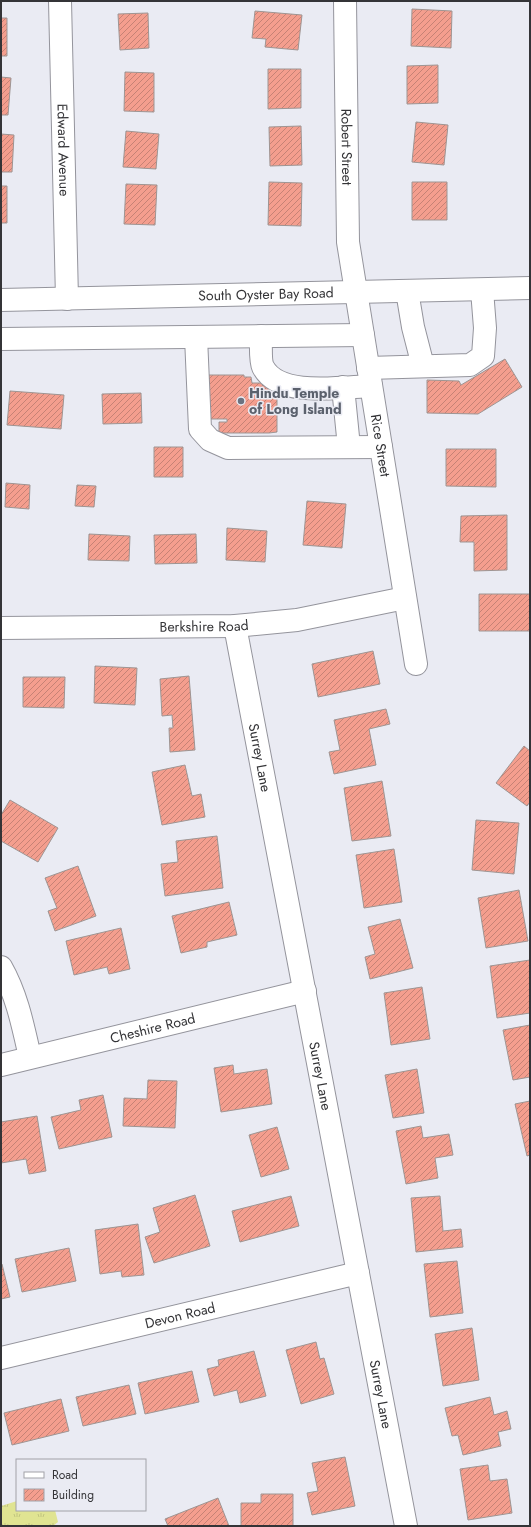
<svg xmlns="http://www.w3.org/2000/svg" width="531" height="1527" viewBox="0 0 531 1527" font-family="Jost,sans-serif">
	<style>
		.grass { fill: url(#grass-tufts) }
		.building { fill: url(#building-hatch); stroke: #9e9593 }
		.lines { fill: none; stroke-linecap: round; stroke-linejoin: round }
		.minor-casing { stroke: #94949c; stroke-width: 24 }
		.major-casing { stroke: #94949c; stroke-width: 24 }
		.minor { stroke: #fff; stroke-width: 22 }
		.major { stroke: #fff; stroke-width: 22 }
		.worship-dot { fill: #6b7280; stroke: #eaebf3; stroke-width: 1.5 }
		.labels { text-anchor: middle; stroke-width: 3; stroke-linejoin: round; paint-order: stroke }
		.street-label { font-size: 14px; fill: #343437; stroke: #eaebf3 }
		.worship-label { font-size: 14px; font-weight: bold; fill: #5b616d; stroke: #eaebf3; text-anchor: start }
	</style>
	<defs>
		<pattern id="grass-tufts" width="24" height="20" patternUnits="userSpaceOnUse"><rect width="24" height="20" fill="#e0e492"/><path d="M3 7l-1-3M5 7V3M7 7l1-3M15 17l-1-3M17 17v-4M19 17l1-3" fill="none" stroke="#c1c47e"/></pattern>
		<pattern id="building-hatch" width="6" height="6" patternUnits="userSpaceOnUse"><rect width="6" height="6" fill="#f49e8e"/><path d="M-1 1l2-2M0 6l6-6M5 7l2-2" fill="none" stroke="#c68275"/></pattern>
	</defs>
	<rect width="100%" height="100%" fill="#eaebf3"/>
	<path class="grass" d="M 17,1501 L 17,1510 L 55,1510 L 58,1522 L 53,1526 L 1,1526 L 1,1506 Z"/>
	<path class="building" d="M 412,9 L 452,11 L 451,48 L 411,46 Z
		M 255,11 L 302,15 L 298,50 L 265,47 L 266,39 L 252,38 Z
		M 148,13 L 149,48 L 120,50 L 118,14 Z
		M 1,18 L 7,18 L 7,56 L 1,56 Z
		M 438,65 L 438,103 L 407,104 L 407,66 Z
		M 268,69 L 301,69 L 301,108 L 268,109 Z
		M 125,72 L 154,73 L 154,112 L 124,111 Z
		M 1,77 L 11,78 L 8,115 L 1,115 Z
		M 416,122 L 448,125 L 444,165 L 412,162 Z
		M 301,126 L 302,165 L 270,166 L 269,127 Z
		M 126,131 L 159,134 L 156,169 L 123,167 Z
		M 1,134 L 14,135 L 12,172 L 1,172 Z
		M 269,182 L 302,183 L 301,226 L 268,225 Z
		M 412,182 L 447,182 L 447,220 L 412,220 Z
		M 126,184 L 157,185 L 155,225 L 124,224 Z
		M 1,186 L 7,186 L 7,223 L 1,223 Z
		M 505,359 L 522,387 L 478,414 L 427,413 L 427,380 L 459,381 L 461,385 Z
		M 206,375 L 244,375 L 244,377 L 251,377 L 252,383 L 277,383 L 277,432 L 269,433 L 219,433 L 219,422 L 227,422 L 227,419 L 206,419 Z
		M 10,391 L 64,395 L 61,429 L 7,425 Z
		M 141,393 L 142,423 L 103,424 L 102,394 Z
		M 154,447 L 183,447 L 183,477 L 154,477 Z
		M 446,449 L 496,449 L 496,487 L 446,486 Z
		M 6,483 L 30,485 L 29,509 L 5,507 Z
		M 77,485 L 96,486 L 94,507 L 75,506 Z
		M 307,501 L 346,504 L 342,548 L 303,545 Z
		M 507,515 L 507,570 L 474,571 L 474,542 L 460,542 L 461,516 Z
		M 227,528 L 267,531 L 265,562 L 226,560 Z
		M 89,534 L 130,536 L 129,561 L 88,560 Z
		M 196,534 L 197,563 L 155,564 L 154,535 Z
		M 479,594 L 530,594 L 530,631 L 479,631 Z
		M 373,651 L 380,684 L 318,697 L 312,664 Z
		M 95,666 L 137,668 L 135,705 L 94,703 Z
		M 189,676 L 195,750 L 170,752 L 169,728 L 173,728 L 172,715 L 162,716 L 160,679 Z
		M 23,677 L 65,677 L 64,708 L 23,707 Z
		M 386,709 L 390,724 L 369,729 L 376,765 L 334,774 L 329,752 L 340,750 L 334,720 Z
		M 524,746 L 530,751 L 530,802 L 527,806 L 496,783 Z
		M 185,765 L 192,796 L 201,794 L 205,817 L 162,825 L 152,772 Z
		M 382,781 L 391,836 L 352,841 L 344,788 Z
		M 10,800 L 58,828 L 38,862 L 1,841 L 1,815 Z
		M 476,820 L 519,823 L 514,874 L 472,870 Z
		M 217,836 L 223,888 L 165,896 L 161,864 L 178,862 L 176,841 Z
		M 394,849 L 402,902 L 364,908 L 356,855 Z
		M 78,866 L 96,916 L 55,931 L 48,911 L 57,908 L 45,878 Z
		M 519,890 L 528,941 L 486,948 L 478,898 Z
		M 229,902 L 237,935 L 207,942 L 207,947 L 181,953 L 172,916 Z
		M 400,919 L 413,968 L 370,979 L 365,957 L 375,954 L 368,927 Z
		M 121,928 L 130,969 L 109,974 L 107,967 L 74,975 L 66,941 Z
		M 530,960 L 530,1013 L 497,1018 L 490,966 Z
		M 422,987 L 430,1039 L 391,1045 L 384,993 Z
		M 530,1025 L 530,1077 L 513,1080 L 503,1030 Z
		M 233,1065 L 234,1074 L 267,1069 L 272,1104 L 221,1112 L 214,1068 Z
		M 417,1069 L 424,1113 L 393,1118 L 385,1075 Z
		M 148,1080 L 177,1081 L 175,1128 L 123,1126 L 124,1098 L 147,1099 Z
		M 103,1095 L 112,1137 L 59,1149 L 51,1117 L 81,1110 L 79,1100 Z
		M 530,1101 L 530,1155 L 527,1156 L 515,1104 Z
		M 37,1116 L 46,1171 L 29,1174 L 26,1159 L 1,1163 L 1,1122 Z
		M 421,1126 L 423,1138 L 449,1134 L 453,1155 L 435,1158 L 438,1178 L 406,1184 L 396,1131 Z
		M 277,1127 L 289,1169 L 261,1177 L 249,1135 Z
		M 195,1195 L 210,1246 L 154,1263 L 145,1237 L 160,1232 L 153,1208 Z
		M 291,1196 L 299,1226 L 240,1242 L 232,1211 Z
		M 440,1196 L 443,1231 L 461,1229 L 463,1247 L 416,1252 L 411,1198 Z
		M 138,1224 L 144,1275 L 122,1277 L 121,1271 L 100,1274 L 95,1230 Z
		M 69,1248 L 76,1281 L 22,1292 L 15,1259 Z
		M 457,1261 L 463,1313 L 430,1317 L 424,1264 Z
		M 2,1264 L 10,1297 L 1,1299 L 1,1265 Z
		M 472,1328 L 479,1380 L 443,1386 L 435,1334 Z
		M 316,1342 L 320,1359 L 324,1358 L 334,1394 L 301,1404 L 286,1350 Z
		M 254,1351 L 266,1396 L 240,1403 L 237,1390 L 214,1396 L 207,1369 L 219,1366 L 218,1360 Z
		M 192,1371 L 199,1402 L 145,1414 L 138,1383 Z
		M 129,1385 L 136,1414 L 83,1426 L 76,1397 Z
		M 490,1397 L 494,1415 L 507,1411 L 511,1429 L 498,1432 L 501,1446 L 463,1455 L 458,1435 L 452,1436 L 445,1408 Z
		M 61,1399 L 69,1431 L 12,1445 L 4,1413 Z
		M 345,1457 L 355,1506 L 312,1515 L 307,1493 L 318,1491 L 312,1463 Z
		M 488,1465 L 490,1481 L 507,1479 L 512,1513 L 468,1520 L 460,1469 Z
		M 261,1494 L 293,1494 L 293,1526 L 241,1526 L 241,1503 L 261,1503 Z
		M 218,1498 L 229,1526 L 168,1526 L 165,1519 Z"/>
	<g class="lines">
		<g class="minor-casing">
			<g id="minor">
				<path id="s1" d="M 60,1 L 67,299"/>
				<path id="s2" d="M 345,1 L 348,242 L 416,664"/>
				<path d="M 407,291 L 413,327 L 423,366"/>
				<path d="M 261,336 C 261,344 260,361 263,367 C 279,398 342,387 371,386"/>
				<path d="M 196,337 L 200,429 L 210,440 L 228,448 L 381,447"/>
				<path d="M 1,339 L 363,335"/>
				<path d="M 368,368 L 470,365 L 483,356 L 485,328 L 482,290"/>
				<path d="M 343,387 L 349,447"/>
				<path id="s3" d="M 235,626 L 406,1526"/>
				<path id="s4" d="M 1,628 L 235,626 L 297,620 L 405,598"/>
				<path d="M 1,967 C 17,995 23,1026 30,1057"/>
				<path id="s5" d="M 1,1065 L 305,991"/>
				<path id="s6" d="M 1,1358 L 358,1273"/>
			</g>
		</g>
		<g class="major-casing">
			<g id="major">
				<path id="s7" d="M 1,300 L 530,288"/>
			</g>
		</g>
		<use href="#minor" class="minor"/>
		<use href="#major" class="major"/>
	</g>
	<circle class="worship-dot" cx="241" cy="401" r="4"/>
	<g class="labels">
		<g class="street-label">
			<text dy="5" stroke="none"><textPath href="#s2" startOffset="146">Robert Street</textPath></text>
			<text dy="5" stroke="none"><textPath href="#s1" startOffset="149">Edward Avenue</textPath></text>
			<text dy="5" stroke="none"><textPath href="#s7" startOffset="265">South Oyster Bay Road</textPath></text>
			<text dy="5" stroke="none"><textPath href="#s2" startOffset="447">Rice Street</textPath></text>
			<text dy="5" stroke="none"><textPath href="#s4" startOffset="203">Berkshire Road</textPath></text>
			<text dy="5" stroke="none"><textPath href="#s3" startOffset="134">Surrey Lane</textPath></text>
			<text dy="5" stroke="none"><textPath href="#s5" startOffset="156">Cheshire Road</textPath></text>
			<text dy="5" stroke="none"><textPath href="#s3" startOffset="458">Surrey Lane</textPath></text>
			<text dy="5" stroke="none"><textPath href="#s6" startOffset="184">Devon Road</textPath></text>
			<text dy="5" stroke="none"><textPath href="#s3" startOffset="782">Surrey Lane</textPath></text>
		</g>
		<g class="worship-label">
			<text x="249" y="398">Hindu Temple<tspan x="249" dy="16">of Long Island</tspan></text>
		</g>
	</g>
	<rect width="531" height="1527" fill="none" stroke="#343437" stroke-width="4"/>
	<rect x="16" y="1459" width="130" height="52" fill="#eaebf3" stroke="#a1a2a8"/>
	<rect x="24" y="1472" width="20" height="6" fill="#ffffff" stroke="#a1a2a8"/>
	<text x="52" y="1479" font-size="12" fill="#343437">Road</text>
	<rect x="24" y="1489" width="20" height="12" fill="url(#building-hatch)" stroke="#a1a2a8"/>
	<text x="52" y="1499" font-size="12" fill="#343437">Building</text>
</svg>
